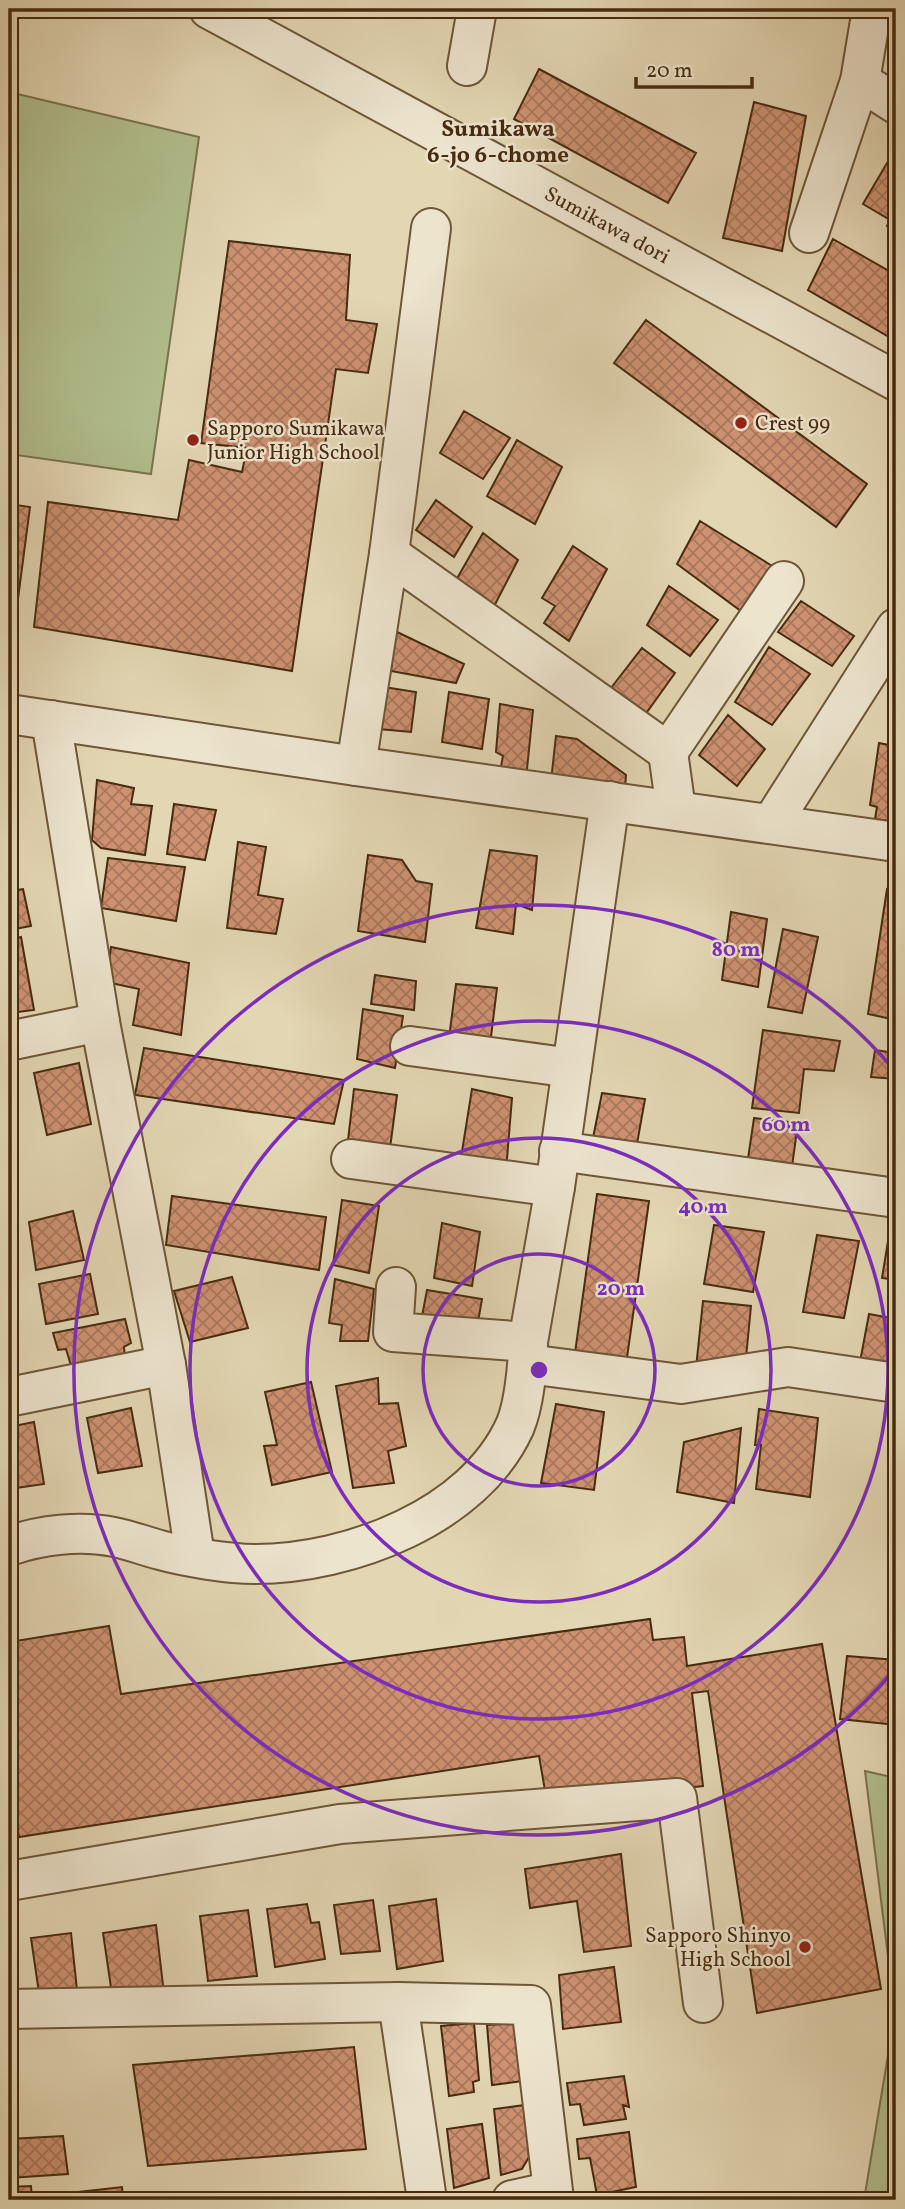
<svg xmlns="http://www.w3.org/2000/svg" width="905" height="2209" viewBox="0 0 905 2209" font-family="Vollkorn,serif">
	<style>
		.green { fill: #b2be8e; stroke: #7c744e; stroke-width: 2 }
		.building { fill: url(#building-cross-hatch); stroke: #472b0f; stroke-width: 2 }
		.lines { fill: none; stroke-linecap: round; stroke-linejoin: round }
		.minor-casing { stroke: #6e5638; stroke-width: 42 }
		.minor { stroke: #ede4ce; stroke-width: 38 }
		.ring { fill: none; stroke: #7b2cbf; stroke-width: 3.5 }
		.poi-dot { fill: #8f2418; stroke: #ede4ce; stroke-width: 2.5 }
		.labels { text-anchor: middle; stroke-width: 5; stroke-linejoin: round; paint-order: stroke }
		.street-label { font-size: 21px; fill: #472b0f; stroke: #ede4ce }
		.poi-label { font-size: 21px; fill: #472b0f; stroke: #ede4ce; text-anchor: start }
		.neighbourhood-label { font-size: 23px; font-weight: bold; fill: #472b0f; stroke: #ede4ce }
		.centre { fill: #7b2cbf; stroke: #ede4ce; stroke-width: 3.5 }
		.ring-label { font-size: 21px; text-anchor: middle; font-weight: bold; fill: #7b2cbf; stroke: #ede4ce; stroke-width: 5; stroke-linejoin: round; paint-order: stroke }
	</style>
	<defs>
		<pattern id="building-cross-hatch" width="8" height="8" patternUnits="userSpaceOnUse" patternTransform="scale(1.75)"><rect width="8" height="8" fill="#ce9272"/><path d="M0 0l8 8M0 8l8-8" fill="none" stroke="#a9775c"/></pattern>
	</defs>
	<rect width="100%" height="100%" fill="#e3d6b3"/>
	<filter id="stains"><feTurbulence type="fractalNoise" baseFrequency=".00286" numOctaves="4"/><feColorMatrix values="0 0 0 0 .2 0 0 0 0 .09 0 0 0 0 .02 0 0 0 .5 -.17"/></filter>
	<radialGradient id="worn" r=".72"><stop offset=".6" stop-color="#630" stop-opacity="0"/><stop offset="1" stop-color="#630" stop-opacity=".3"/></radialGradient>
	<path class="green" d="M 9,92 L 199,137 L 151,474 L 9,454 Z
		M 865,1771 L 896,1778 L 896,2200 L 864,2200 L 895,2013 Z"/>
	<path class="building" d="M 539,69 L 696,153 L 668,203 L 514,119 Z
		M 754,102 L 806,116 L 782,251 L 723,238 Z
		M 887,163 L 896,168 L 896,233 L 887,226 L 890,220 L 863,204 Z
		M 833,239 L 896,275 L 896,341 L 808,290 Z
		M 229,241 L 350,255 L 346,320 L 377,324 L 368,373 L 336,369 L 292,671 L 34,627 L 48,502 L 178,520 L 189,460 L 242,472 L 247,448 L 201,443 Z
		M 646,320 L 867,484 L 836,527 L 614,363 Z
		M 464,411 L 510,438 L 483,479 L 440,453 Z
		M 517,440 L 562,467 L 535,524 L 487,496 Z
		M 436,500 L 472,527 L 454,557 L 416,530 Z
		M 9,504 L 30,507 L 13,637 L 9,636 Z
		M 700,521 L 777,569 L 749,617 L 677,564 Z
		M 483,533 L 518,560 L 489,616 L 451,589 Z
		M 573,546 L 607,569 L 569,641 L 544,623 L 555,606 L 542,598 Z
		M 669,586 L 718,620 L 690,656 L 647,625 Z
		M 801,601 L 854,636 L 832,666 L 778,632 Z
		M 395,631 L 464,664 L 456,683 L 391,671 Z
		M 769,647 L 810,674 L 772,725 L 735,702 Z
		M 642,648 L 675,673 L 637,726 L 604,697 Z
		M 384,687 L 416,692 L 411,732 L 379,729 Z
		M 449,692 L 489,699 L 482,749 L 442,742 Z
		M 500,704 L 533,710 L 526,779 L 499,777 L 503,756 L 496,752 Z
		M 728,715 L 765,749 L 737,786 L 699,755 Z
		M 896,735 L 896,822 L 875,819 L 877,807 L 870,805 L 879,743 L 894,746 Z
		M 556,736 L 577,739 L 626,775 L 625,789 L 551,781 Z
		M 97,780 L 134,788 L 131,804 L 152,806 L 145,855 L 101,848 L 92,840 Z
		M 174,804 L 216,810 L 205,860 L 167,854 Z
		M 238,842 L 266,847 L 258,895 L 283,899 L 276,934 L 227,928 Z
		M 490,850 L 537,856 L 532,910 L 516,904 L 513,934 L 476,928 Z
		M 368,855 L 402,860 L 416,881 L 432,884 L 425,942 L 358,931 Z
		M 108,858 L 185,867 L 176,921 L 101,908 Z
		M 23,889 L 31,926 L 9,930 L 9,891 Z
		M 887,889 L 896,891 L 896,1020 L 868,1014 Z
		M 731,912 L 767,919 L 758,987 L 722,980 Z
		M 783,929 L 818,937 L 802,1013 L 768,1007 Z
		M 21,937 L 34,1010 L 9,1013 L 9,940 Z
		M 111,947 L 189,963 L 181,1035 L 133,1025 L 139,989 L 106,982 Z
		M 375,975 L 416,981 L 414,1010 L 371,1004 Z
		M 456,984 L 497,988 L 489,1053 L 448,1046 Z
		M 363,1009 L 403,1016 L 395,1068 L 357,1059 Z
		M 763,1030 L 840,1041 L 834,1071 L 804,1069 L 799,1113 L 752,1108 Z
		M 144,1048 L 344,1080 L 334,1124 L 135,1095 Z
		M 875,1050 L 896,1053 L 896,1079 L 871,1077 Z
		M 79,1063 L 91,1124 L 47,1135 L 34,1073 Z
		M 354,1089 L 397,1095 L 389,1156 L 347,1149 Z
		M 472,1089 L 512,1098 L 506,1171 L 460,1164 Z
		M 602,1093 L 645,1099 L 637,1144 L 593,1138 Z
		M 754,1118 L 798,1123 L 790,1181 L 746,1172 Z
		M 597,1194 L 649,1201 L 626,1365 L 574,1360 Z
		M 172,1196 L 326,1217 L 319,1270 L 166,1245 Z
		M 342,1200 L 379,1206 L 369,1273 L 333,1265 Z
		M 73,1211 L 84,1260 L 36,1270 L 29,1222 Z
		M 442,1223 L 480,1232 L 472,1286 L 434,1278 Z
		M 714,1225 L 764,1232 L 753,1292 L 704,1284 Z
		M 817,1235 L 859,1241 L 844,1318 L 803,1312 Z
		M 889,1235 L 896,1237 L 896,1280 L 882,1278 Z
		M 90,1274 L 98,1314 L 46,1324 L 39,1284 Z
		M 232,1277 L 248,1328 L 190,1342 L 174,1291 Z
		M 335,1279 L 374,1289 L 368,1341 L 340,1341 L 342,1325 L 329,1323 Z
		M 427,1290 L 482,1299 L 474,1345 L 419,1332 Z
		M 9,1297 L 15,1327 L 9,1328 Z
		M 703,1301 L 751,1306 L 746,1358 L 696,1368 Z
		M 869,1314 L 896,1319 L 896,1368 L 860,1362 Z
		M 125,1319 L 131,1343 L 124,1347 L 125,1360 L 73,1372 L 66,1349 L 58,1350 L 53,1333 Z
		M 378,1378 L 379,1404 L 398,1403 L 406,1446 L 388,1451 L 394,1483 L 353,1488 L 336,1386 Z
		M 311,1382 L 332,1472 L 272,1485 L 264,1446 L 277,1445 L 265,1392 Z
		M 556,1404 L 604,1412 L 594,1490 L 541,1483 Z
		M 131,1408 L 142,1466 L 98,1473 L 87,1418 Z
		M 759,1409 L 818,1418 L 810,1497 L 756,1489 L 761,1445 L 755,1445 Z
		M 34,1422 L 44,1484 L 9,1489 L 9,1427 Z
		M 741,1428 L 734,1503 L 677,1492 L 684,1442 Z
		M 650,1619 L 653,1640 L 684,1637 L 687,1666 L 822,1644 L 881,1989 L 757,2013 L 708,1691 L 692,1693 L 703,1786 L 547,1802 L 539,1756 L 19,1837 L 9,1786 L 9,1642 L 109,1626 L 121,1694 Z
		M 847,1656 L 896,1660 L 896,1725 L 840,1719 Z
		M 621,1854 L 631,1946 L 584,1952 L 577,1901 L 530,1908 L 525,1869 Z
		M 436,1899 L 443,1961 L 397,1969 L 389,1906 Z
		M 373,1900 L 380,1951 L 341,1954 L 334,1905 Z
		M 307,1904 L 311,1923 L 319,1922 L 325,1959 L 275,1967 L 267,1909 Z
		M 248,1910 L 257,1976 L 208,1981 L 200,1916 Z
		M 156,1925 L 164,1994 L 113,2001 L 103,1933 Z
		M 71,1933 L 77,1990 L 39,1993 L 31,1938 Z
		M 614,1967 L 621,2022 L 563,2029 L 559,1975 Z
		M 474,2023 L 479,2080 L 473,2082 L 474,2092 L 449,2096 L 441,2026 Z
		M 516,2023 L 523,2081 L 492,2085 L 487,2025 Z
		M 354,2047 L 366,2149 L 148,2166 L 133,2065 Z
		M 624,2076 L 629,2107 L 623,2105 L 626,2119 L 584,2125 L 580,2104 L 570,2105 L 567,2083 Z
		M 525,2105 L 529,2157 L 522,2169 L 501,2175 L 494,2109 Z
		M 482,2124 L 489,2178 L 454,2188 L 447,2129 Z
		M 629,2132 L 636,2187 L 597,2195 L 590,2158 L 579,2159 L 577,2139 Z
		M 63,2136 L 68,2174 L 9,2178 L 9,2139 Z
		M 31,2186 L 32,2200 L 9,2200 L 9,2187 Z
		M 122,2187 L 123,2200 L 71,2200 L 70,2193 Z"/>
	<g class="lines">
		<g class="minor-casing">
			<g id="minor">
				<path id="s1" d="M 209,9 L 896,381"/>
				<path d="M 467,66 L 477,9"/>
				<path d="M 860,81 L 896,104"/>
				<path d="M 809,233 L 860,81 L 872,9"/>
				<path d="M 389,554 L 668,752"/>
				<path d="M 9,714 L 356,766 L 896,842"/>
				<path d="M 51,720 L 100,1022 L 166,1365 L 195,1556"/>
				<path d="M 356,766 L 389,554 L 431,228"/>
				<path d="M 676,810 L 668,752 L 784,581"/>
				<path d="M 771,824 L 896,628"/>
				<path d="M 9,1041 L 100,1022"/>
				<path d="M 410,1046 L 572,1068"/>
				<path d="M 559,1151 L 896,1198"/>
				<path d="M 351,1159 L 555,1187"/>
				<path d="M 396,1287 L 393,1332 L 528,1342"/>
				<path d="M 528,1364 L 681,1384 L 788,1367 L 896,1383"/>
				<path d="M 9,1397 L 166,1365"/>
				<path d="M 9,1546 C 40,1535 80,1530 114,1537 C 129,1540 145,1546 160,1550 C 185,1557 228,1564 255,1564 C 349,1564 474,1517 515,1426 C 524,1405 528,1365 528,1342 L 555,1187 L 610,801"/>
				<path d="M 9,1881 L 340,1824 L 677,1798 L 703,2003"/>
				<path d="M 398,2002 L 427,2200"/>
				<path d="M 9,2009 L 398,2002 L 531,2005 L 553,2191 L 512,2200"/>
			</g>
		</g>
		<use href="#minor" class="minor"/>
	</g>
	<g class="ring">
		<circle cx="539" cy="1370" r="116"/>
		<circle cx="539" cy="1370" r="232"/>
		<circle cx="539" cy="1370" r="349"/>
		<path d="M895 1669A465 465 0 1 1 895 1071"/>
	</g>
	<g class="poi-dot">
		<circle cx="741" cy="423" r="7"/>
		<circle cx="193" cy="440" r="7"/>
		<circle cx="805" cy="1947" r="7"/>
	</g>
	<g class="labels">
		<g class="street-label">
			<text dy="7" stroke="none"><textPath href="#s1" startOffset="453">Sumikawa dori</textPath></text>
		</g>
		<g class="poi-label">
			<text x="755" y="430">Crest 99</text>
			<text x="207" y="435">Sapporo Sumikawa<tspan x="207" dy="24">Junior High School</tspan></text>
			<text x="791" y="1942" text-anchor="end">Sapporo Shinyo<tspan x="791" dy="24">High School</tspan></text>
		</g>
		<g class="neighbourhood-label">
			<text x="498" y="136">Sumikawa<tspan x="498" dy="26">6-jo 6-chome</tspan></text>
		</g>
	</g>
	<circle cx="539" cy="1370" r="10" class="centre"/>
	<g class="ring-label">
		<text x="736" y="956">80 m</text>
		<text x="786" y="1131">60 m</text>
		<text x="703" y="1213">40 m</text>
		<text x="621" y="1295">20 m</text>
	</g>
	<rect width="905" height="2209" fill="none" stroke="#e3d6b3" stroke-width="35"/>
	<rect x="10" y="10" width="884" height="2188" fill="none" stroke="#472b0f" stroke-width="3.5"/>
	<rect x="18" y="18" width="870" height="2174" fill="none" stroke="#472b0f" stroke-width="2"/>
	<path d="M636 77v10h116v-10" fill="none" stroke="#472b0f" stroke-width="3.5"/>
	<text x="646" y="77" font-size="21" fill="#472b0f" stroke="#ede4ce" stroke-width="5" paint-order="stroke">20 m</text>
	<rect width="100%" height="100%" filter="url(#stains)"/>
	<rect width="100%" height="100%" fill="url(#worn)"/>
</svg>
